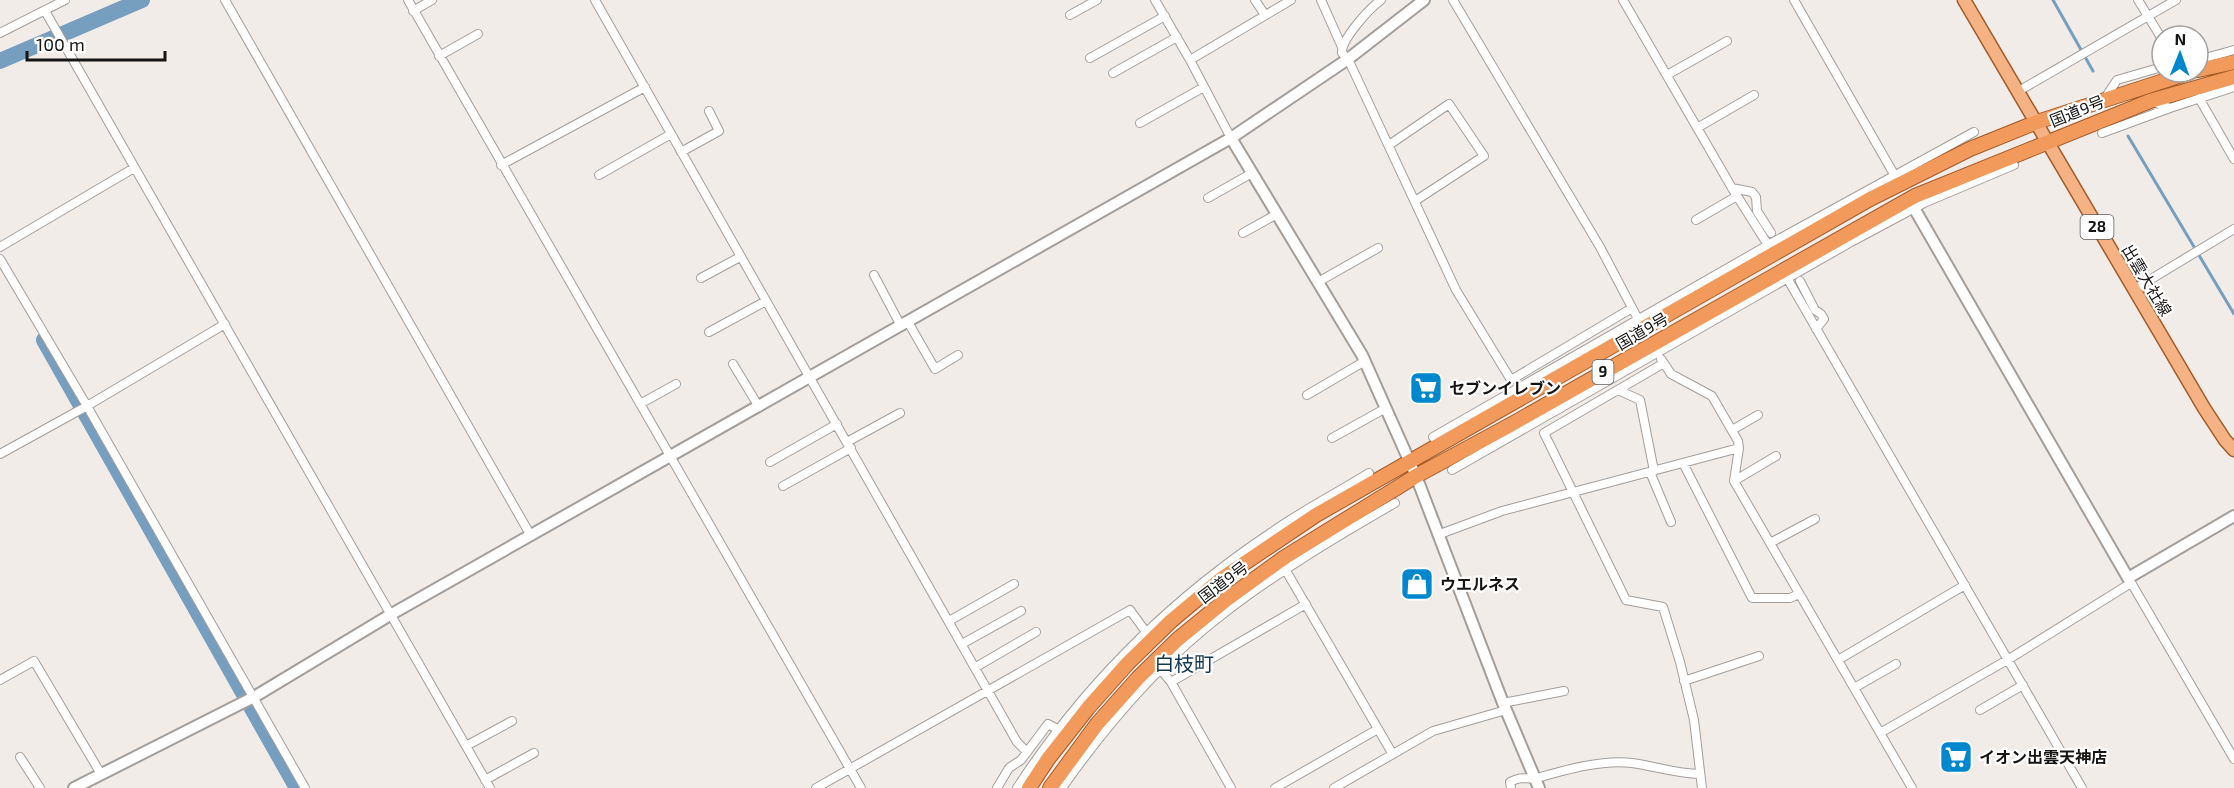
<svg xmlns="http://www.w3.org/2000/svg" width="2234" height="788" viewBox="0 0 2234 788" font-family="'Exo 2','Noto Sans JP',sans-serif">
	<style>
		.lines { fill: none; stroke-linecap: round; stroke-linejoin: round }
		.stream { stroke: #769ebe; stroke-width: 3 }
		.river { stroke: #769ebe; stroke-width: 16 }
		.minor-casing { stroke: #a49e9b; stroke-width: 10 }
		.tertiary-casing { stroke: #a49e9b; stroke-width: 14 }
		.primary-casing { stroke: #a35b28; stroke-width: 15 }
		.trunk-casing { stroke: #a35b28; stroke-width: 16 }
		.minor { stroke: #fff; stroke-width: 8 }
		.tertiary { stroke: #fff; stroke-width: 10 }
		.primary { stroke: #f5b385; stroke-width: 12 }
		.trunk { stroke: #f29a5c; stroke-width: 14 }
		.labels { text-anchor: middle; stroke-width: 4.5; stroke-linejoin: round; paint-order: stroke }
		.shield { fill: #fff; stroke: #5d5b5a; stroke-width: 1.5 }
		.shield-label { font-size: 15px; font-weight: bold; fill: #171514 }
		.street-label { font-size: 16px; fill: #171514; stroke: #fff }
		.poi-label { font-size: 16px; font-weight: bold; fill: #171514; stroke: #fff; text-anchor: start }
		.quarter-label { font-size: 20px; fill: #13364f; stroke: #fff }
	</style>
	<rect width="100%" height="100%" fill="#f2ece8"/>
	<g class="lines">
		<path class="stream" d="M 2053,0 L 2093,71
			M 2128,136 L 2234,314"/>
		<path class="river" d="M 0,61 L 142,0
			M 44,340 L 297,788"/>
		<g class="minor-casing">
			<path id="minor" d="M 225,0 L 531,536
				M 408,0 L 861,788
				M 595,0 L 1017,742 L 1027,752
				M 1155,0 L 1190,60 L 1231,138
				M 1255,0 L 1265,15
				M 1321,0 L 1342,47
				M 1381,0 C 1370,8 1341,39 1342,53 L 1348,59 L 1456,290 L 1511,380 L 1632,308
				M 1453,0 L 1600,247 L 1638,319
				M 1623,0 L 1732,188 L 1768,245
				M 1794,0 L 1895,176
				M 2138,0 L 2162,39
				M 45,11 L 490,788
				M 413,11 L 432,0
				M 1070,15 L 1097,0
				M 0,33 L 65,0
				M 439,56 L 478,34
				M 1090,58 L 1165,16
				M 1190,60 L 1291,0
				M 2198,60 L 2234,50
				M 1113,73 L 1177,37
				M 1667,75 L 1727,41
				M 2017,92 L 2176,0
				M 2105,98 L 2117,80 L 2162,67
				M 2199,98 L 2234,159
				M 2153,102 L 2170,108 L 2234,87
				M 1140,123 L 1204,87
				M 1697,128 L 1754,95
				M 2102,133 L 2170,108
				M 1389,145 L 1449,104 L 1484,156 L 1415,201
				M 681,152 L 719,131 L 709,111
				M 501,165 L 645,87
				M 599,175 L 671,134
				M 1732,188 L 1752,192 L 1756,197 L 1757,211 L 1771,233
				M 1208,198 L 1252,173
				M 1696,220 L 1737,196
				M 1243,233 L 1277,214
				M 0,247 L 134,168
				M 0,259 L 87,406 L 305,788
				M 874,275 L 901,326
				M 701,278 L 740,257
				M 1787,278 L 2082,788
				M 1800,281 L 1815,310 L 1821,314 L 1824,319 L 1816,329
				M 1318,282 L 1378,248
				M 2133,290 L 2234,229
				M 908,322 L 935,369 L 958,355
				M 709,332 L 766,301
				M 1661,359 L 1671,374 L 1712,396 L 1738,441 L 1739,448 L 1734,481 L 1912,788
				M 1664,363 L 1544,433 L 1626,600 L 1663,607 L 1680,662 L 1694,720 L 1702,788
				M 733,364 L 759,407
				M 1618,390 L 1640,400 L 1654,471
				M 1307,395 L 1365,361
				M 640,404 L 676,384
				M 1732,430 L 1758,415
				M 1433,437 L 1768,245 L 1974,132
				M 1332,438 L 1386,408
				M 847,442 L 900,413
				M 0,454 L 87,406 L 225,324
				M 770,462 L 837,424
				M 1683,463 L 1752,598 L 1790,598 L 1799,594
				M 1452,470 L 1851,242 L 1924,203 L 2014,165
				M 1650,472 L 1671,522
				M 1734,481 L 1776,456
				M 783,486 L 851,448
				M 1440,534 L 1502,511 L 1739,448
				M 1770,543 L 1815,519
				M 1285,569 L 1392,753
				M 2129,579 L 2234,759
				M 949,621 L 1014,584
				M 962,644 L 1021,611
				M 1838,660 L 1965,585
				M 976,667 L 1036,632
				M 1161,670 L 1171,682 L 1231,788
				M 0,680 L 34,661 L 101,774
				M 1684,681 L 1759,656
				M 1171,682 L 1306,604
				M 1854,688 L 1896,664
				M 1503,703 L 1564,691
				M 1980,710 L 2023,685
				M 1880,733 L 2009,659 L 2131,583
				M 466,746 L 512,721
				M 20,757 L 40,788
				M 485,780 L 534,753
				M 816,788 L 1130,610 L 1146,632
				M 997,788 L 1009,768 L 1021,760 L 1048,724 L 1059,730
				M 1017,788 C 1084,685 1170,600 1272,532 C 1303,510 1337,493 1369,473
				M 1062,788 C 1107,724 1160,662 1223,614 C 1277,572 1336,537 1395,503
				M 1275,788 L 1378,729
				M 1334,788 L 1433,731 L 1506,710
				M 1511,788 L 1510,782 C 1524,775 1525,780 1537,778 C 1565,770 1603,759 1632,763 C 1655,766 1676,774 1700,774"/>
		</g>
		<g class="tertiary-casing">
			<path id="tertiary" d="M 1231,138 L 1362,355 L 1416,476 L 1503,703 L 1539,788
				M 1914,208 L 2128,578 L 2234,516
				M 74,788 L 254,697 L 390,615 L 1231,138 L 1348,59 L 1424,0"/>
		</g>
		<g class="primary-casing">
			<path id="primary" d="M 1964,0 L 2204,408 L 2225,440 L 2234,450"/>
		</g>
		<g class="trunk-casing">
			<path id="trunk" d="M 2198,70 L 2234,62
				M 1029,788 L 1048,759 L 1088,708 L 1128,663 L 1171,621 L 1221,579 L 1316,515 L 1870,199 L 1970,149 L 2037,122 L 2191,72
				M 1050,788 L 1097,724 L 1138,678 L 1178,639 L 1227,599 L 1285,557 L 1416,476 L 1512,424 L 1915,196 L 2150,101 L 2234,77"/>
		</g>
		<use href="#minor" class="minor"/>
		<use href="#tertiary" class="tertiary"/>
		<use href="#primary" class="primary"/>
		<use href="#trunk" class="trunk"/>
	</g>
	<defs>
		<g id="supermarket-square" transform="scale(1.725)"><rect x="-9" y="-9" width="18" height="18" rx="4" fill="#0187ce" stroke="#fff"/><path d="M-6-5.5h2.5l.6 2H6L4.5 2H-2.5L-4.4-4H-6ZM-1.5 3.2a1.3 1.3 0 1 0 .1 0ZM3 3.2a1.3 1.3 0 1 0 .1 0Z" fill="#fff"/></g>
		<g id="shop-square" transform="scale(1.725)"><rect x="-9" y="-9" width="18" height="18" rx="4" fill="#0187ce" stroke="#fff"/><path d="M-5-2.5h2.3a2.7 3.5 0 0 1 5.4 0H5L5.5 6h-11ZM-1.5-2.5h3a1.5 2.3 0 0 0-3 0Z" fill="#fff"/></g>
	</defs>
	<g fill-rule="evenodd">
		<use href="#supermarket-square" x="1426" y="388"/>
		<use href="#shop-square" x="1417" y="584"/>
		<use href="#supermarket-square" x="1956" y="757"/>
	</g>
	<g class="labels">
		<g class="shield">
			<rect x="2080.5" y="215" width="33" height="24" rx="4.5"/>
			<rect x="1592.5" y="360" width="21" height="24" rx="4.5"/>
		</g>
		<g class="shield-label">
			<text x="2097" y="232">28</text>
			<text x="1603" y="377">9</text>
		</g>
		<g class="street-label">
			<text transform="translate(2077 111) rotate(-22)" y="6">国道9号</text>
			<text transform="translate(2147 280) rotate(59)" y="6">出雲大社線</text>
			<text transform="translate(1642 331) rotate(-30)" y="6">国道9号</text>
			<text transform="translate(1223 582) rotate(-37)" y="6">国道9号</text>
		</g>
		<g class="poi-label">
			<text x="1449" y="394">セブンイレブン</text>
			<text x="1440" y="590">ウエルネス</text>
			<text x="1979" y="763">イオン出雲天神店</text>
		</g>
		<g class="quarter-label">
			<text x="1184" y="671">白枝町</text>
		</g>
	</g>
	<g transform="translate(2180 54) rotate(1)"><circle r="28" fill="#ffffff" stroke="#a2a1a1" stroke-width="1.5"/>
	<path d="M0-4.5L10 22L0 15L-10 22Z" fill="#0187ce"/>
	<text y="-9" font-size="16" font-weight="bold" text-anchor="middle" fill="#171514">N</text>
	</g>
	<path d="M27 51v9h138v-9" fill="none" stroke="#171514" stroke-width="3"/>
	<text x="36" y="51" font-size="18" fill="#171514" stroke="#ffffff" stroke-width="4.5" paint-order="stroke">100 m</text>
</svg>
